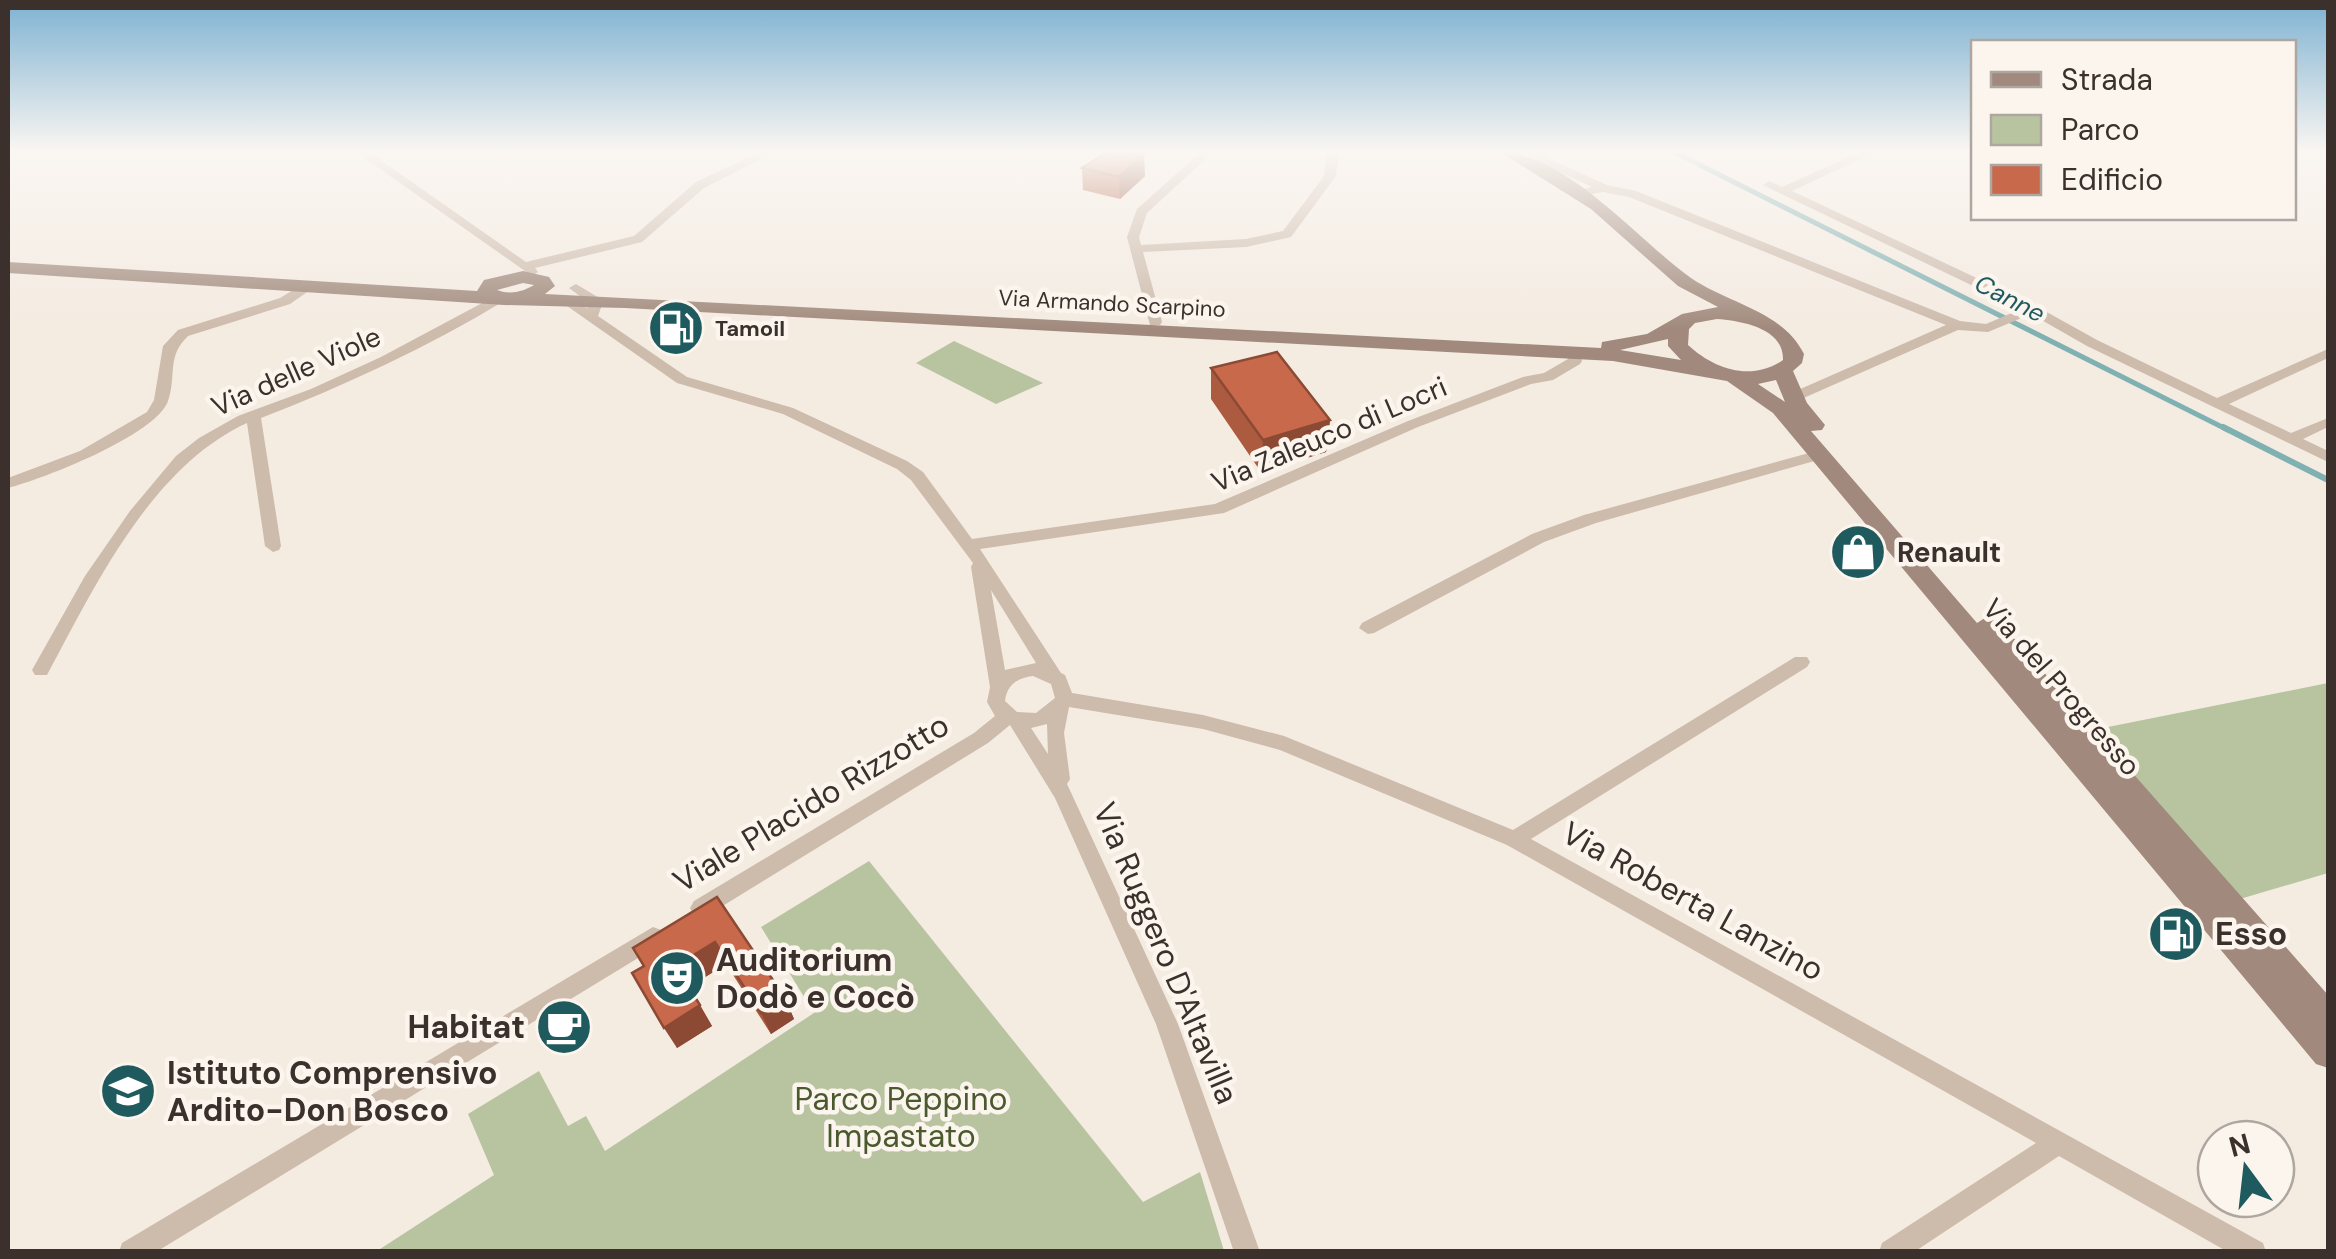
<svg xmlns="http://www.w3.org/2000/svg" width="2336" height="1259" viewBox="0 0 2336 1259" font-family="'DM Sans',sans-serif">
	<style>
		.green { fill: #b8c4a0 }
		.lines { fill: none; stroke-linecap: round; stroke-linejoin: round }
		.stream-far1 { stroke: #7fb0b2; stroke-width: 5 }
		.stream { stroke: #7fb0b2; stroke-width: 6 }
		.street { fill: #cdbbac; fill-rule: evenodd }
		.secondary { fill: #a18a7d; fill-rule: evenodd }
		.wall { fill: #ac5a40 }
		.shaded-wall { fill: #8c4a34 }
		.building { fill: #c8694b; stroke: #8c4a34; stroke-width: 2.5 }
		.labels { text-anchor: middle; stroke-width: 9; stroke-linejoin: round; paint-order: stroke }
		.far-street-label { font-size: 22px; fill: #3b302b; stroke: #fbf5ee }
		.far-poi-label { font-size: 22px; font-weight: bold; fill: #3b302b; stroke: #fbf5ee; text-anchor: start }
		.far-water-label { font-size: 25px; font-style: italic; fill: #1f5a5e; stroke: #fbf5ee }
		.street-label { font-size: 28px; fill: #3b302b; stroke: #fbf5ee }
		.poi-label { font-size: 28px; font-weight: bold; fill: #3b302b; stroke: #fbf5ee; text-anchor: start }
		.near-street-label { font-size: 32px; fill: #3b302b; stroke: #fbf5ee }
		.near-poi-label { font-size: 32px; font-weight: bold; fill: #3b302b; stroke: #fbf5ee; text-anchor: start }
		.near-park-label { font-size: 32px; fill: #4a5a2e; stroke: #fbf5ee }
	</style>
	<rect width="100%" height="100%" fill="#f4ebe1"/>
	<path class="green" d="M 954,341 L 1043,383 L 996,404 L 916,363 Z
		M 2328,683 L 2328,873 L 2240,899 L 2093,730 Z
		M 869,861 L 1143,1202 L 1200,1172 L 1224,1251 L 377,1251 L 494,1175 L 468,1114 L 539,1071 L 568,1126 L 586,1116 L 605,1151 L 814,1013 L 761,927 Z"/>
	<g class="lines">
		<path class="stream-far1" d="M 1674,152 L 2228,430"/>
		<path class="stream" d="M 2223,427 L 2328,480"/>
		<path class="street" d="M 356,152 L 369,152 L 526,262 L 634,236 L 696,182 L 760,152 L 775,152 L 704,188 L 642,242 L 535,268 L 538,272 L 532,276 Z
			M 1201,152 L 1213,152 L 1147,213 L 1139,237 L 1141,245 L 1246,239 L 1283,231 L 1324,176 L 1327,152 L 1339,152 L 1336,176 L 1291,237 L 1246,247 L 1143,252 L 1162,322 L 1160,325 L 1150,325 L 1127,237 L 1137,209 Z
			M 1549,152 L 1547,158 L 1607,185 L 1636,191 L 1960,321 L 1986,324 L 2021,309 L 1763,185 L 1769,181 L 1782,187 L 1860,152 L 1875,152 L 1792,191 L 2036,306 L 2097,340 L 2217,398 L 2328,349 L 2328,358 L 2229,404 L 2291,433 L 2328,418 L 2328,427 L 2303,439 L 2328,451 L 2328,462 L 2087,346 L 2031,314 L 1988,332 L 1958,330 L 1799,400 L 1789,400 L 1789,394 L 1946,325 L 1629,197 L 1603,192 L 1575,197 L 1575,191 L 1592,187 L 1539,162 L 1534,155 L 1536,152 Z
			M 308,281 L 315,285 L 313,288 L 290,304 L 188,336 C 166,357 177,375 168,401 C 156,435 43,479 8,488 L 8,478 L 80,451 L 147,412 L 154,400 L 163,346 L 178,330 L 280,298 Z
			M 576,284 L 601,299 L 603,302 L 598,316 L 687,377 L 793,408 L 907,461 L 923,472 L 972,539 L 1215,504 L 1408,421 L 1523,377 L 1544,373 L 1568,359 L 1569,350 L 1579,350 L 1582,361 L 1580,364 L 1553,380 L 1531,384 L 1418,427 L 1224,513 L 980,549 L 1061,673 L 1065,675 L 1072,693 L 1203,715 L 1284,736 L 1513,830 L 1795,657 L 1807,657 L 1810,662 L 1807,667 L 1531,839 L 2263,1243 L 2266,1252 L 2228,1252 L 2059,1156 L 1914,1252 L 1879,1252 L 1882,1243 L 2036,1143 L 1507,845 L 1280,750 L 1203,729 L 1069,707 L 1064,733 L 1070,779 L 1067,784 L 1178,1024 L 1260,1252 L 1234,1252 L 1156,1024 L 1055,798 L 1010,725 L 988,743 L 708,915 L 701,917 L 694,915 L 690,908 L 694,901 L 974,733 L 995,716 L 987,702 L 990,687 L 971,567 L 973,563 L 911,480 L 897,469 L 783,414 L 677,383 L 567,306 L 567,300 L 572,299 L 587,308 L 589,303 L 569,288 ZM 991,590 L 1036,663 L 1005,670 ZM 1033,676 L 1051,684 L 1055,698 L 1036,713 L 1017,712 L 1005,701 C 1007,685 1017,678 1033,676 ZM 1047,724 L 1048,754 L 1031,728 Z
			M 499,294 L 506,298 L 504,301 C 426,348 346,385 261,418 L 281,546 L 279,550 L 273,552 L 265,546 L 247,423 C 151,467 95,586 47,675 L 35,675 L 32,670 L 85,576 L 130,511 L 176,456 L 199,438 L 238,416 L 311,389 L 381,357 Z
			M 1820,450 L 1828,455 L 1825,458 L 1596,523 L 1544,542 L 1374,633 L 1368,634 L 1359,628 L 1362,623 L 1532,534 L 1584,515 Z
			M 653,927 L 661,930 L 664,937 L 661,944 L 156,1252 L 119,1252 L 122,1243 Z"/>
		<path class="secondary" d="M 1500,152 C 1565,152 1640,242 1691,278 C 1729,304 1783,311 1804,354 L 1802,363 L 1793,371 L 1807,403 L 1825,425 L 1822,430 L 1811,431 L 1977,623 L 1988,616 L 1997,619 L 2328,995 L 2328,1068 L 2316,1064 L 1773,413 L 1727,381 L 1613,361 L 625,308 L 504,305 L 8,273 L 8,262 L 477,291 L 484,280 L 523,271 L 549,277 L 555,286 L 545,294 L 1601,348 L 1602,342 L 1647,334 L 1682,314 L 1718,307 L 1678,286 L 1591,209 ZM 523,283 L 534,285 C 522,292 510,295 497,290 ZM 1717,319 C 1742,321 1784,328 1783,360 C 1751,382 1714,369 1688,345 L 1689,329 L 1695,323 ZM 1668,339 L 1668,346 L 1681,360 L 1620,350 ZM 1776,380 L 1785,402 L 1758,384 Z"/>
	</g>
	<path class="wall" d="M 1082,168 L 1145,176 L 1120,199 L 1083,190 Z
		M 1211,368 L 1330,420 L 1326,452 L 1261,472 L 1211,399 Z
		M 717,897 L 785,998 L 794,1019 L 771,1034 L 726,964 L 689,987 L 712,1026 L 677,1048 L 644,966 Z"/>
	<path class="shaded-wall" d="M 1144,153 L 1145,176 L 1120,199 L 1119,177 Z
		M 1330,420 L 1326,452 L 1261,472 L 1263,440 Z
		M 715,942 L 726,964 L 688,988 L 676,966 Z
		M 785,998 L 794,1019 L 771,1034 L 761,1013 Z
		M 700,1005 L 712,1026 L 677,1048 L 664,1028 Z"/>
	<path class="building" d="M 1108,152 L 1141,152 L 1144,153 L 1119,177 L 1082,168 Z
		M 1277,352 L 1330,420 L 1263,440 L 1211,368 Z
		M 717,897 L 785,998 L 761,1013 L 715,942 L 676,966 L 700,1005 L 664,1028 L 632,973 L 644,966 L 633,948 Z"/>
	<linearGradient id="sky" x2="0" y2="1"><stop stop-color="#7eb2d2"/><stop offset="0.46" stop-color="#faf6f2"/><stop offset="1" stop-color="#faf6f2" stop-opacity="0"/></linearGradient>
	<rect width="2336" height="329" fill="url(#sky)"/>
	<defs>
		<g id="fuel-disc" transform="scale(2.875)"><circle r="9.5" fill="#1f5a5e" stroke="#fbf5ee"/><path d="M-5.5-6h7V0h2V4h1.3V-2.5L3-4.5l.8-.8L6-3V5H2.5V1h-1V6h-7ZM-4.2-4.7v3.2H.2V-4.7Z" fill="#fff"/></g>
		<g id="shop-disc" transform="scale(2.875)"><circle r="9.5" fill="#1f5a5e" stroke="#fbf5ee"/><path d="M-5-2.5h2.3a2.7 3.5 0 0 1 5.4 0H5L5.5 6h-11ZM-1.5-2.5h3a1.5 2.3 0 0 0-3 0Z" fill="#fff"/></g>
		<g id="theatre-disc" transform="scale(2.875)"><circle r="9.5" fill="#1f5a5e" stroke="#fbf5ee"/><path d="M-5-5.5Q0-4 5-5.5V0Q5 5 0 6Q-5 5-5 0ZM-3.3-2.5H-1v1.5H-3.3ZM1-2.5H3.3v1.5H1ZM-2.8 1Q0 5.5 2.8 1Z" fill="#fff"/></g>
		<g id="cafe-disc" transform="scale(2.875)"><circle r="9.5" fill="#1f5a5e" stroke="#fbf5ee"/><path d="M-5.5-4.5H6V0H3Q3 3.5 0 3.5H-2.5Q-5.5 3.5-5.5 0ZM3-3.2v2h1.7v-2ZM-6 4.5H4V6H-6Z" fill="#fff"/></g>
		<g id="school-disc" transform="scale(2.875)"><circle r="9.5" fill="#1f5a5e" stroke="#fbf5ee"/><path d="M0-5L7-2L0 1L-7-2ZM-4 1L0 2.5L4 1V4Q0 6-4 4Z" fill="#fff"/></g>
	</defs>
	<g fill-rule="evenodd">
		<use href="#fuel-disc" x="676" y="328"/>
		<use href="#shop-disc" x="1858" y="552"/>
		<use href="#fuel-disc" x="2176" y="934"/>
		<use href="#theatre-disc" x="677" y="978"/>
		<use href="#cafe-disc" x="564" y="1027"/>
		<use href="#school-disc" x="128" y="1091"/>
	</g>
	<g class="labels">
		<g class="far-street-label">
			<text transform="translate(1112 303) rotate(3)" y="8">Via Armando Scarpino</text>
		</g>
		<g class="far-poi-label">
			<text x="715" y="336">Tamoil</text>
		</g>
		<g class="far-water-label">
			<text transform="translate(2010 298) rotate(27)" y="9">Canne</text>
		</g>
		<g class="street-label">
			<text transform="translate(296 371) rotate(-24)" y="10">Via delle Viole</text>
			<text transform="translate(1329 434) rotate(-23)" y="10">Via Zaleuco di Locri</text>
			<text transform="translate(2062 687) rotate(49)" y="10">Via del Progresso</text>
		</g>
		<g class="poi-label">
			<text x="1897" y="562">Renault</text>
		</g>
		<g class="near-street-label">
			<text transform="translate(811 803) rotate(-31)" y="11">Viale Placido Rizzotto</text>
			<text transform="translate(1693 901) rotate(29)" y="11">Via Roberta Lanzino</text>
			<text transform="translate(1166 953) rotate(67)" y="11">Via Ruggero D'Altavilla</text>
		</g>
		<g class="near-poi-label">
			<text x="2215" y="945">Esso</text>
			<text x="716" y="971">Auditorium<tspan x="716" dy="37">Dodò e Cocò</tspan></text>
			<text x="525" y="1038" text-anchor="end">Habitat</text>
			<text x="167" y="1084">Istituto Comprensivo<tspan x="167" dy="37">Ardito-Don Bosco</tspan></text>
		</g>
		<g class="near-park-label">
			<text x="901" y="1110">Parco Peppino<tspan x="901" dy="37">Impastato</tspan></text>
		</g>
	</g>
	<rect width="2336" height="1259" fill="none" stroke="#3b302b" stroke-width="20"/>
	<rect x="1971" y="40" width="325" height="180" fill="#fbf5ee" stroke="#aea6a0" stroke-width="2.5"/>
	<rect x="1991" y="72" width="50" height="15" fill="#a18a7d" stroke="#aea6a0" stroke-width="2.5"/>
	<text x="2061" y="90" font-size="30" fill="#3b302b">Strada</text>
	<rect x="1991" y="115" width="50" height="30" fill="#b8c4a0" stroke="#aea6a0" stroke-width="2.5"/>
	<text x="2061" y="140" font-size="30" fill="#3b302b">Parco</text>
	<rect x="1991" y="165" width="50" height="30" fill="#c8694b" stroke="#aea6a0" stroke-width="2.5"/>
	<text x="2061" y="190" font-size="30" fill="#3b302b">Edificio</text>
	<g transform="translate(2246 1169) rotate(345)"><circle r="48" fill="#fbf5ee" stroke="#aea6a0" stroke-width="2.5"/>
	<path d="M0-8L18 38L0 25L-18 38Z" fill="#1f5a5e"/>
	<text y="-15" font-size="28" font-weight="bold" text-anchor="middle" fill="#3b302b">N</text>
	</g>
</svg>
